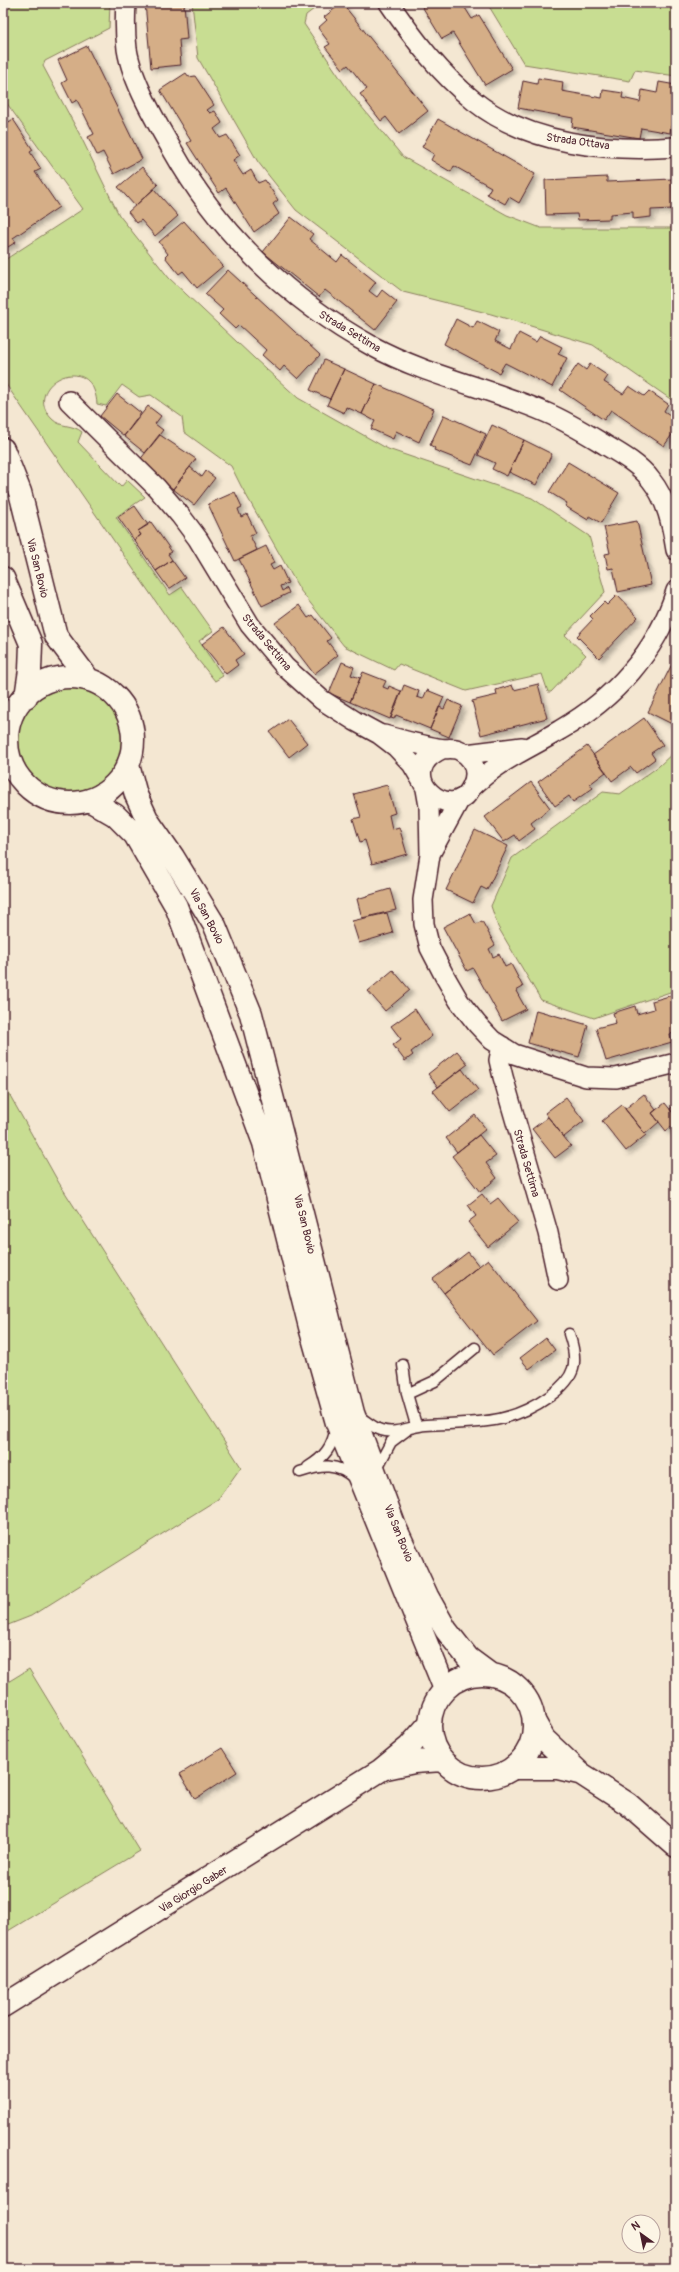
<svg xmlns="http://www.w3.org/2000/svg" width="679" height="2272" viewBox="0 0 679 2272" font-family="Pangolin,sans-serif">
	<style>
		.green { fill: #c8dd92; stroke: #897e5e }
		.building { fill: #d5ae87; stroke: #4a1f2b; filter: url(#shadow) }
		.lines { fill: none; stroke-linecap: round; stroke-linejoin: round }
		.service-casing { stroke: #4a1f2b; stroke-width: 13 }
		.minor-casing { stroke: #4a1f2b; stroke-width: 22 }
		.tertiary-casing { stroke: #4a1f2b; stroke-width: 25 }
		.secondary-casing { stroke: #4a1f2b; stroke-width: 25 }
		.service { stroke: #fcf5e5; stroke-width: 10 }
		.minor { stroke: #fcf5e5; stroke-width: 19 }
		.tertiary { stroke: #fcf5e5; stroke-width: 22 }
		.secondary { stroke: #fcf5e5; stroke-width: 22 }
		.labels { text-anchor: middle; stroke-width: 3; stroke-linejoin: round; paint-order: stroke }
		.street-label { font-size: 11px; fill: #4a1f2b; stroke: #fcf5e5 }
	</style>
	<defs>
		<filter id="shadow"><feDropShadow dx="3.5" dy="3.5" stdDeviation="2" flood-color="#0004"/></filter>
	</defs>
	<rect width="100%" height="100%" fill="#f4e7d2"/>
	<filter id="ink" filterUnits="userSpaceOnUse"><feTurbulence type="fractalNoise" baseFrequency=".025" numOctaves="2"/><feDisplacementMap in="SourceGraphic" scale="8" xChannelSelector="R" yChannelSelector="G"/><feConvolveMatrix kernelMatrix="1 2 1 2 8 2 1 2 1" color-interpolation-filters="sRGB"/></filter>
	<g filter="url(#ink)">
		<path class="green" d="M 14,3 L 110,3 L 109,28 L 45,61 L 43,66 L 80,135 L 119,215 L 169,278 L 254,358 L 298,398 L 388,449 L 532,498 L 589,536 L 605,592 L 565,635 L 586,655 L 551,692 L 548,692 L 542,674 L 466,691 L 399,664 L 394,670 L 344,646 L 300,590 L 241,486 L 231,466 L 184,432 L 182,417 L 151,395 L 139,397 L 122,385 L 106,406 L 97,404 C 93,347 19,386 52,419 C 61,428 73,424 82,432 L 78,442 L 121,487 L 127,480 L 145,497 L 116,517 L 170,595 L 182,587 L 213,631 L 199,641 L 223,676 L 215,681 L 185,644 L 3,380 L 3,261 L 83,209 L 3,98 L 3,12 Z
			M 192,3 L 322,3 L 306,15 L 304,24 L 351,94 L 403,157 L 507,215 L 541,228 L 676,228 L 676,403 L 593,345 L 491,314 L 403,292 L 296,210 L 258,162 L 198,58 Z
			M 487,3 L 676,3 L 676,76 L 635,70 L 630,81 L 524,64 Z
			M17 740a53 53 0 1 1 106 0a53 53 0 1 1-106 0Z
			M 676,750 L 676,990 L 594,1018 L 541,1000 L 498,927 L 491,906 L 512,858 L 603,792 L 620,794 L 659,766 Z
			M 3,1083 L 59,1183 L 241,1467 L 218,1499 L 31,1616 L 3,1627 Z
			M 29,1669 L 140,1851 L 3,1934 L 3,1685 Z"/>
		<path class="building" d="M 145,3 L 184,3 L 187,39 L 179,40 L 181,65 L 151,68 Z
			M 342,3 L 428,111 L 399,134 L 386,117 L 381,121 L 360,94 L 367,89 L 348,65 L 343,69 L 325,47 L 330,44 L 318,28 L 327,20 L 324,17 Z
			M 420,3 L 462,3 L 472,19 L 479,15 L 512,69 L 485,85 L 453,33 L 442,39 Z
			M 87,46 L 142,159 L 114,174 L 103,152 L 97,155 L 88,137 L 94,134 L 77,100 L 72,103 L 62,83 L 67,80 L 58,60 Z
			M 186,73 L 189,77 L 195,76 L 214,105 L 207,110 L 210,113 L 215,111 L 222,123 L 214,129 L 220,138 L 227,135 L 240,155 L 233,160 L 243,175 L 251,170 L 258,183 L 265,180 L 278,200 L 273,204 L 279,214 L 254,232 L 226,188 L 219,193 L 187,143 L 191,141 L 160,90 Z
			M 538,78 L 563,82 L 562,91 L 602,98 L 603,90 L 623,93 L 622,98 L 640,102 L 642,90 L 657,93 L 659,82 L 676,85 L 676,127 L 671,126 L 670,133 L 641,128 L 639,138 L 572,127 L 573,118 L 518,108 L 523,81 L 537,84 Z
			M 3,112 L 9,122 L 13,119 L 33,150 L 30,152 L 41,169 L 35,172 L 59,207 L 13,238 L 16,242 L 3,250 Z
			M 438,119 L 535,174 L 519,203 L 509,197 L 505,204 L 487,194 L 491,187 L 454,166 L 451,172 L 431,160 L 434,154 L 422,147 Z
			M 142,167 L 158,185 L 135,206 L 118,187 Z
			M 607,177 L 607,182 L 672,179 L 673,209 L 651,210 L 651,217 L 633,219 L 633,212 L 610,214 L 610,219 L 578,220 L 577,214 L 546,215 L 545,180 Z
			M 154,189 L 178,216 L 155,236 L 141,220 L 137,223 L 128,212 Z
			M 291,217 L 313,234 L 309,239 L 337,262 L 342,255 L 376,282 L 369,291 L 377,297 L 382,290 L 397,302 L 375,330 L 325,290 L 319,297 L 263,252 Z
			M 184,221 L 223,266 L 197,288 L 183,271 L 179,274 L 165,257 L 168,254 L 159,242 Z
			M 228,270 L 320,355 L 298,379 L 284,366 L 280,371 L 262,355 L 266,350 L 239,325 L 235,329 L 219,314 L 223,310 L 205,294 Z
			M 456,319 L 473,328 L 477,321 L 499,332 L 495,341 L 511,349 L 519,333 L 536,342 L 540,336 L 562,347 L 558,354 L 567,358 L 552,387 L 505,363 L 499,373 L 444,344 Z
			M 324,360 L 344,369 L 330,399 L 310,390 Z
			M 578,364 L 586,370 L 590,364 L 608,376 L 604,382 L 623,394 L 629,386 L 644,396 L 649,391 L 668,404 L 664,411 L 676,419 L 676,429 L 664,446 L 611,410 L 604,420 L 560,390 Z
			M 344,369 L 376,384 L 362,414 L 346,407 L 344,413 L 327,405 Z
			M 376,384 L 434,409 L 419,442 L 396,431 L 393,439 L 371,429 L 375,421 L 362,414 Z
			M 117,394 L 141,413 L 124,436 L 100,416 Z
			M 148,406 L 161,416 L 155,424 L 163,430 L 145,453 L 124,436 Z
			M 444,415 L 486,434 L 472,465 L 434,450 L 435,448 L 430,445 Z
			M 492,425 L 524,440 L 507,476 L 492,469 L 495,463 L 478,455 Z
			M 160,435 L 196,459 L 173,489 L 138,462 Z
			M 524,440 L 552,454 L 536,485 L 509,472 Z
			M 676,461 L 676,483 L 671,463 Z
			M 568,462 L 619,493 L 601,523 L 589,516 L 588,520 L 565,506 L 567,503 L 549,492 Z
			M 190,467 L 202,477 L 206,471 L 215,478 L 194,505 L 173,489 Z
			M 235,492 L 242,507 L 238,509 L 241,517 L 247,514 L 256,533 L 250,536 L 257,550 L 235,561 L 208,504 Z
			M 135,506 L 148,525 L 138,531 L 141,535 L 134,540 L 118,517 Z
			M 637,521 L 651,585 L 618,592 L 613,568 L 608,569 L 605,554 L 610,553 L 604,527 Z
			M 151,522 L 172,552 L 168,554 L 172,560 L 156,571 L 134,540 L 141,535 L 138,531 Z
			M 266,546 L 274,563 L 270,565 L 273,570 L 280,566 L 288,583 L 280,586 L 282,591 L 287,588 L 289,593 L 262,606 L 239,559 Z
			M 172,560 L 185,578 L 169,589 L 156,571 Z
			M 617,595 L 638,617 L 599,658 L 577,636 L 593,619 L 590,616 L 604,602 L 607,605 Z
			M 299,605 L 308,618 L 313,615 L 331,638 L 327,641 L 338,655 L 314,674 L 275,623 Z
			M 224,627 L 244,654 L 235,660 L 238,665 L 226,674 L 202,644 Z
			M 676,656 L 676,726 L 648,712 Z
			M 342,662 L 354,667 L 351,675 L 360,678 L 350,702 L 329,693 Z
			M 363,672 L 386,681 L 383,687 L 388,689 L 389,686 L 401,691 L 390,719 L 350,702 Z
			M 538,684 L 547,718 L 481,735 L 472,701 L 497,695 L 496,690 L 512,685 L 514,690 Z
			M 404,685 L 419,691 L 417,697 L 423,699 L 427,690 L 444,697 L 430,729 L 396,715 L 394,719 L 391,718 Z
			M 448,700 L 462,706 L 449,737 L 430,729 L 439,707 L 444,709 Z
			M 644,718 L 663,745 L 651,753 L 655,759 L 636,773 L 631,767 L 612,781 L 593,755 Z
			M 288,719 L 307,743 L 289,757 L 270,732 Z
			M 587,746 L 606,772 L 590,784 L 593,788 L 573,802 L 569,796 L 555,806 L 538,782 Z
			M 531,782 L 550,808 L 531,823 L 535,829 L 519,841 L 515,835 L 504,842 L 485,817 Z
			M 387,785 L 395,813 L 389,815 L 392,829 L 399,827 L 407,854 L 372,864 L 365,840 L 360,842 L 353,819 L 361,817 L 354,794 Z
			M 475,830 L 508,846 L 487,890 L 481,887 L 473,903 L 446,890 Z
			M 390,889 L 396,910 L 362,918 L 357,899 Z
			M 387,913 L 393,933 L 359,943 L 352,921 Z
			M 470,913 L 476,924 L 482,921 L 495,945 L 489,949 L 493,957 L 499,954 L 505,967 L 511,964 L 523,987 L 516,991 L 526,1009 L 502,1021 L 473,968 L 467,971 L 443,927 Z
			M 393,970 L 410,990 L 385,1011 L 368,991 Z
			M 676,994 L 676,1033 L 670,1034 L 672,1042 L 606,1061 L 596,1028 L 616,1023 L 613,1013 L 635,1006 L 637,1014 L 654,1009 L 652,1001 Z
			M 415,1009 L 432,1036 L 411,1052 L 413,1055 L 405,1061 L 393,1045 L 401,1039 L 391,1026 Z
			M 536,1010 L 588,1025 L 579,1057 L 528,1043 Z
			M 457,1051 L 468,1064 L 438,1087 L 428,1074 Z
			M 462,1069 L 478,1090 L 450,1112 L 433,1091 Z
			M 644,1094 L 656,1110 L 652,1113 L 659,1122 L 645,1134 L 625,1109 Z
			M 566,1097 L 584,1121 L 564,1137 L 545,1113 Z
			M 665,1103 L 676,1117 L 676,1123 L 666,1131 L 652,1113 Z
			M 676,1104 L 676,1117 L 670,1109 Z
			M 622,1105 L 646,1135 L 626,1151 L 602,1121 Z
			M 475,1115 L 486,1129 L 457,1152 L 446,1138 Z
			M 548,1117 L 571,1146 L 555,1158 L 532,1129 Z
			M 479,1135 L 496,1156 L 486,1163 L 497,1178 L 480,1192 L 452,1156 Z
			M 482,1194 L 490,1204 L 498,1198 L 518,1222 L 488,1247 L 468,1222 L 476,1216 L 468,1205 Z
			M 468,1252 L 479,1266 L 444,1293 L 433,1279 Z
			M 488,1259 L 537,1321 L 493,1355 L 444,1293 Z
			M 546,1338 L 555,1350 L 529,1369 L 520,1358 Z
			M 222,1748 L 237,1772 L 195,1799 L 180,1774 Z"/>
		<g class="lines">
			<g class="service-casing">
				<path id="service" d="M 403,1365 L 407,1394 L 416,1425
					M 407,1394 L 435,1381 L 475,1348
					M 358,1416 C 365,1420 373,1428 381,1430 C 396,1435 411,1426 426,1425 C 475,1422 508,1426 550,1396 C 576,1377 579,1363 569,1334
					M 308,1467 C 325,1457 332,1447 336,1428
					M 376,1470 L 391,1442 L 407,1430
					M 300,1472 C 321,1465 337,1462 355,1479"/>
			</g>
			<g class="minor-casing">
				<path id="minor" d="M 126,3 C 125,18 125,33 127,49 C 132,81 156,122 173,151 C 219,233 290,301 372,346 C 427,376 490,388 547,413 C 566,421 584,432 602,443 C 619,453 639,464 651,480 C 667,500 672,525 676,550
					M 389,3 C 413,38 440,74 474,101 C 529,145 609,152 676,147
					M 69,401 L 156,487 L 180,515 L 198,539 L 250,625 L 285,667 L 322,700 L 355,721 L 379,734 L 396,747 L 412,764 L 422,781
					M 384,735 C 402,740 420,745 438,748 C 445,750 452,747 459,750 C 463,752 468,756 471,760 C 476,768 476,778 472,786 C 453,829 389,773 442,749
					M 466,754 L 522,747
					M 471,788 C 499,760 527,750 560,730 C 614,699 657,652 676,591
					M 426,789 L 429,806 L 430,855 L 423,900 L 424,924 L 430,948 L 444,975 L 459,1001 L 477,1024 L 492,1040 L 514,1054 L 586,1077 L 616,1078 L 676,1063
					M 430,854 L 460,799
					M 502,1046 L 499,1060 L 503,1077 L 548,1233 L 558,1280"/>
			</g>
			<g class="tertiary-casing">
				<path id="tertiary" d="M 534,1721 L 544,1739 L 580,1773 L 628,1804 L 676,1846
					M 513,1768 L 558,1768 L 579,1773"/>
			</g>
			<g class="secondary-casing">
				<path id="secondary" d="M 3,449 L 20,492 L 56,636 L 89,680
					M 3,578 L 31,644 L 30,670 L 26,697
					M7 740a63 63 0 1 1 126 0a63 63 0 1 1-126 0Z
					M 128,765 L 136,795 L 148,821 L 173,857 L 215,926 L 251,1014 L 353,1413 L 395,1527 L 427,1596 L 446,1630 L 468,1658 L 491,1675
					M 89,800 L 115,815 L 135,835 L 176,906 L 264,1143 L 310,1327 L 337,1423 L 445,1689
					M430 1726a52 52 0 1 1 104 0a52 52 0 1 1-104 0Z
					M 386,1768 L 414,1762 L 442,1760
					M 3,2006 L 381,1770 L 409,1747 L 430,1723"/>
			</g>
			<use href="#service" class="service"/>
			<use href="#minor" class="minor"/>
			<use href="#tertiary" class="tertiary"/>
			<use href="#secondary" class="secondary"/>
		</g>
	</g>
	<g class="labels">
		<g class="street-label">
			<text transform="translate(578 141) rotate(8)" y="4">Strada Ottava</text>
			<text transform="translate(350 331) rotate(31)" y="4">Strada Settima</text>
			<text transform="translate(38 568) rotate(76)" y="4">Via San Bovio</text>
			<text transform="translate(267 642) rotate(50)" y="4">Strada Settima</text>
			<text transform="translate(207 916) rotate(62)" y="4">Via San Bovio</text>
			<text transform="translate(527 1163) rotate(74)" y="4">Strada Settima</text>
			<text transform="translate(305 1224) rotate(76)" y="4">Via San Bovio</text>
			<text transform="translate(399 1533) rotate(68)" y="4">Via San Bovio</text>
			<text transform="translate(193 1889) rotate(-32)" y="4">Via Giorgio Gaber</text>
		</g>
	</g>
	<rect width="679" height="2272" fill="none" stroke="#fcf5e5" stroke-width="16"/>
	<rect x="8" y="8" width="663" height="2256" fill="none" stroke="#4a1f2b" stroke-width="1.5" filter="url(#ink)"/>
	<g transform="translate(641 2234) rotate(327)"><circle r="19" fill="#fcf5e5" stroke="#b59f9b"/>
	<path d="M0-3L7 15L0 10L-7 15Z" fill="#4a1f2b"/>
	<text y="-6" font-size="11" font-weight="bold" text-anchor="middle" fill="#4a1f2b">N</text>
	</g>
</svg>
